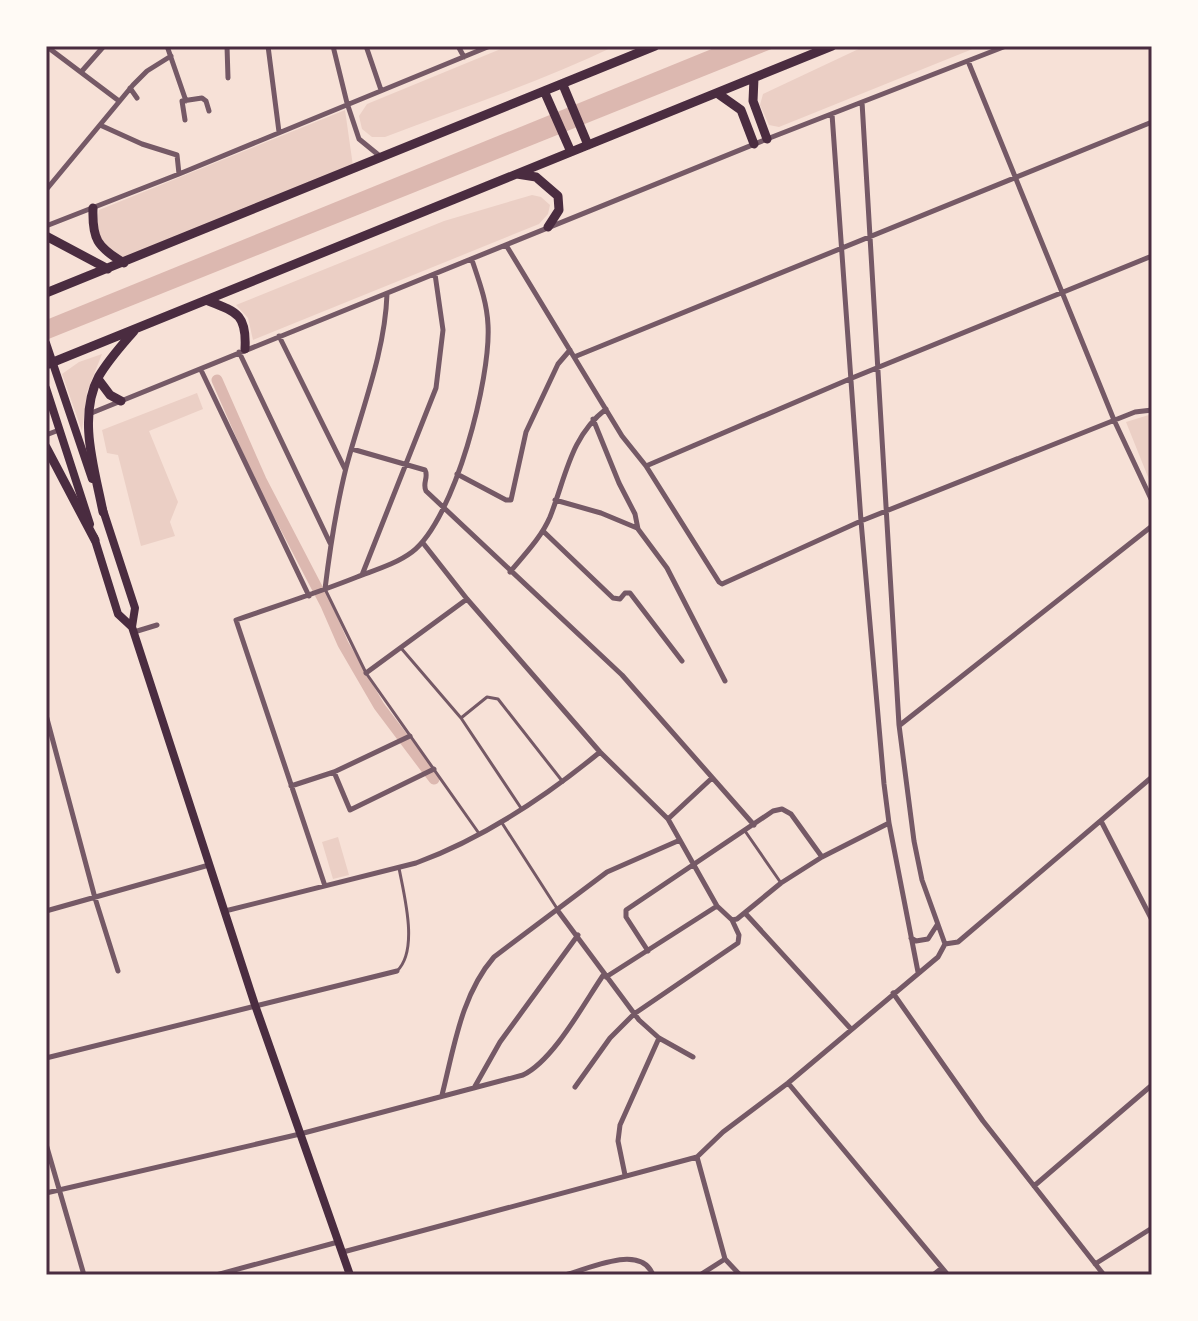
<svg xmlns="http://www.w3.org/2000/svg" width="1198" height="1321" viewBox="0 0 1198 1321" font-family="'Public Sans',sans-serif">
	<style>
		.green { fill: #ebcfc5 }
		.water { fill: #dcb8b0 }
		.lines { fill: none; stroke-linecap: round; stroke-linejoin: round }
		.canal { stroke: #dcb8b0; stroke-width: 11 }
		.service { stroke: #755966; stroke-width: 3 }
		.minor { stroke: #755966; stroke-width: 5 }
		.secondary { stroke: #4a2c40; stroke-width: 8 }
		.trunk { stroke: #4a2c40; stroke-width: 9 }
		.neatline { fill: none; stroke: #4a2c40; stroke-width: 3 }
	</style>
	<rect width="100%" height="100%" fill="#f7e1d7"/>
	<path class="green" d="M 508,46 L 615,46 C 540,82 462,108 385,137 L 372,137 L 362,129 L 359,116 L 367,104 Z
		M 865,46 L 980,46 L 779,127 L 769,125 L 760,105 L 763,94 Z
		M 345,110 L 353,166 L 124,260 C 100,251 94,235 99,210 Z
		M 532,195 L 541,197 L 550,205 L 548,214 L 539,224 L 253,340 L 248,318 L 236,305 L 444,221 Z
		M 102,354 L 87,392 L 82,431 L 62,374 L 79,362 Z
		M 197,393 L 203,409 L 149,431 L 178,502 L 170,522 L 175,536 L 141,546 L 118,455 L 107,453 L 102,430 Z
		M 1152,414 L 1152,487 L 1126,422 Z
		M 338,837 L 349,875 L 333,879 L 322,842 Z"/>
	<path class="water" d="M 719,46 L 779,46 L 46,340 L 46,320 Z"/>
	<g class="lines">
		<path class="canal" d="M 217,380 L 261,480 L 326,605 L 343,644 L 379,706 L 434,779"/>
		<path class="service" d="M 325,589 L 366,673 L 478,832
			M 401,648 L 461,718 L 521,808
			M 461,718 L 487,697 L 498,699 L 563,782
			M 502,823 L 558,910
			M 745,831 L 781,883
			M 397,971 C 419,950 404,895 399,868"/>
		<path class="minor" d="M 46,46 L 119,101
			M 167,46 L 186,101
			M 227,46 L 228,78
			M 268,46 L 279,132
			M 333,46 L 347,103 L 359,139 L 381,157
			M 366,46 L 381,90
			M 458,46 L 464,57
			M 968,61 L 1114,420 L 1152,501
			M 82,71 L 104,46
			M 130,88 L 137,98
			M 862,102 L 899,725 L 914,841 L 922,880 L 945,944
			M 832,114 L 861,521 L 884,784 L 889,823 L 918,972
			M 185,120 L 182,101 L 202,98 L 206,101 L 209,111
			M 100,125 L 142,144 L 177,155 L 179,174
			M 46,190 L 133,85 L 147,71 L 171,56
			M 46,226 L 179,174 L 490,46
			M 506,245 L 622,436 L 646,466 L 719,582 L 722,584 L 861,521 L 1135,412 L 1152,410
			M 279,336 L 345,469
			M 239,352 L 330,543
			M 574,357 L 1152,122
			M 201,370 L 309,596
			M 89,414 L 767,139 L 1006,46
			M 593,419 L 619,483 L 635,514 L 638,529 L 667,568 L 725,681
			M 46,435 L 59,430
			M 352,449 L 425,470 C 429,477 422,483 426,491 L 622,675 L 754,825
			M 646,466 L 852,378 L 1152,256
			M 457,474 L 506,500 L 511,500 L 526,432 L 558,364 L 570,350
			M 555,500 L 601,513 L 637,528
			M 543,531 L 613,598 L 620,599 L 625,593 L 630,593 L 682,661
			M 423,543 L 467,599 L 600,752 L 668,819 L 717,906 L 732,920 L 739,935 L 738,943 L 634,1014 L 610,1038 L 575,1087
			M 510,572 C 524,555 541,538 550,517 C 566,477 570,437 606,409
			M 362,575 L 436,388 L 443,330 L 435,274
			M 325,589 C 330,548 336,508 346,468 C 361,411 385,353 387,294
			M 134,632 L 157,625
			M 366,673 L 467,599
			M 46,715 L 95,898 L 118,971
			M 900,725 L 1152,526
			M 334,772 L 350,810 L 434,769
			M 291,786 L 334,772 L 410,736
			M 668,819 L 712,778
			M 1101,821 L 1152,920
			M 325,886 L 236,620 C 276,606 317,593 357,577 C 375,570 396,564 412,552 C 455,519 491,378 488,325 C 487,302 479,281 472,260
			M 46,911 L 209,865
			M 225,911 L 416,863 C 484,838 544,798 600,752
			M 558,911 L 639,1020 L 659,1038 L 693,1057
			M 745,913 L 851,1029
			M 732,920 L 737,919 L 781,883 L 822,857 L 889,823
			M 911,938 L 916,941 L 928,939 L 937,925
			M 945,944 L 958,942 L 1152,777
			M 648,951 L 626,917 L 626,910 L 773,811 L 782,809 L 791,814 L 822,857
			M 606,977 L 717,906
			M 893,993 L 983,1121 L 1104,1275
			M 46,1058 L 397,971
			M 788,1083 L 948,1275
			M 474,1088 L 500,1042 L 578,935
			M 442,1095 C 454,1048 461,995 494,957 L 607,872 L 680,840
			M 46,1144 L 84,1275
			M 697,1157 L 723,1132 L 788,1083 L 938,957 L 945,944
			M 697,1157 L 725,1259 L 740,1275
			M 625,1175 L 618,1141 L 620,1125 L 659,1038
			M 1034,1186 L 1152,1085
			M 46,1193 L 300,1134 L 523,1075 C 554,1060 584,1003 604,974
			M 343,1252 L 697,1157
			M 1095,1264 L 1152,1228
			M 216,1275 L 338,1242
			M 565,1275 C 589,1269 641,1243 653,1275
			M 700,1275 L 725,1259
			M 933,1275 L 942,1268"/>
		<path class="secondary" d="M 46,343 L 92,479
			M 46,388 L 90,524
			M 102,507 L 135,608 L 132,627 L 255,1005 L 350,1275
			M 94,537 L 118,614 L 132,627"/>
		<path class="trunk" d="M 754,78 L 753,101 L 767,139
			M 563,85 L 588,145
			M 545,93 L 571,152
			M 717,93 L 741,110 L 754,144
			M 517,174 L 536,177 L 558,196 L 559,210 L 548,227
			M 93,208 C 92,239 97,247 124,263
			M 46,236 L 108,269
			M 46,293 L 655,46
			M 206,300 C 237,312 247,314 245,349
			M 46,365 L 832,46
			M 98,379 L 110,395 L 121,401
			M 46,447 L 95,540
			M 103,512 C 95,470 77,417 99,376 C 109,359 122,345 134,331"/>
	</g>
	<rect width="1198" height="1321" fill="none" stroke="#fffaf5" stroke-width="96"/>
	<rect x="48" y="48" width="1102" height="1225" class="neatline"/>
</svg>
